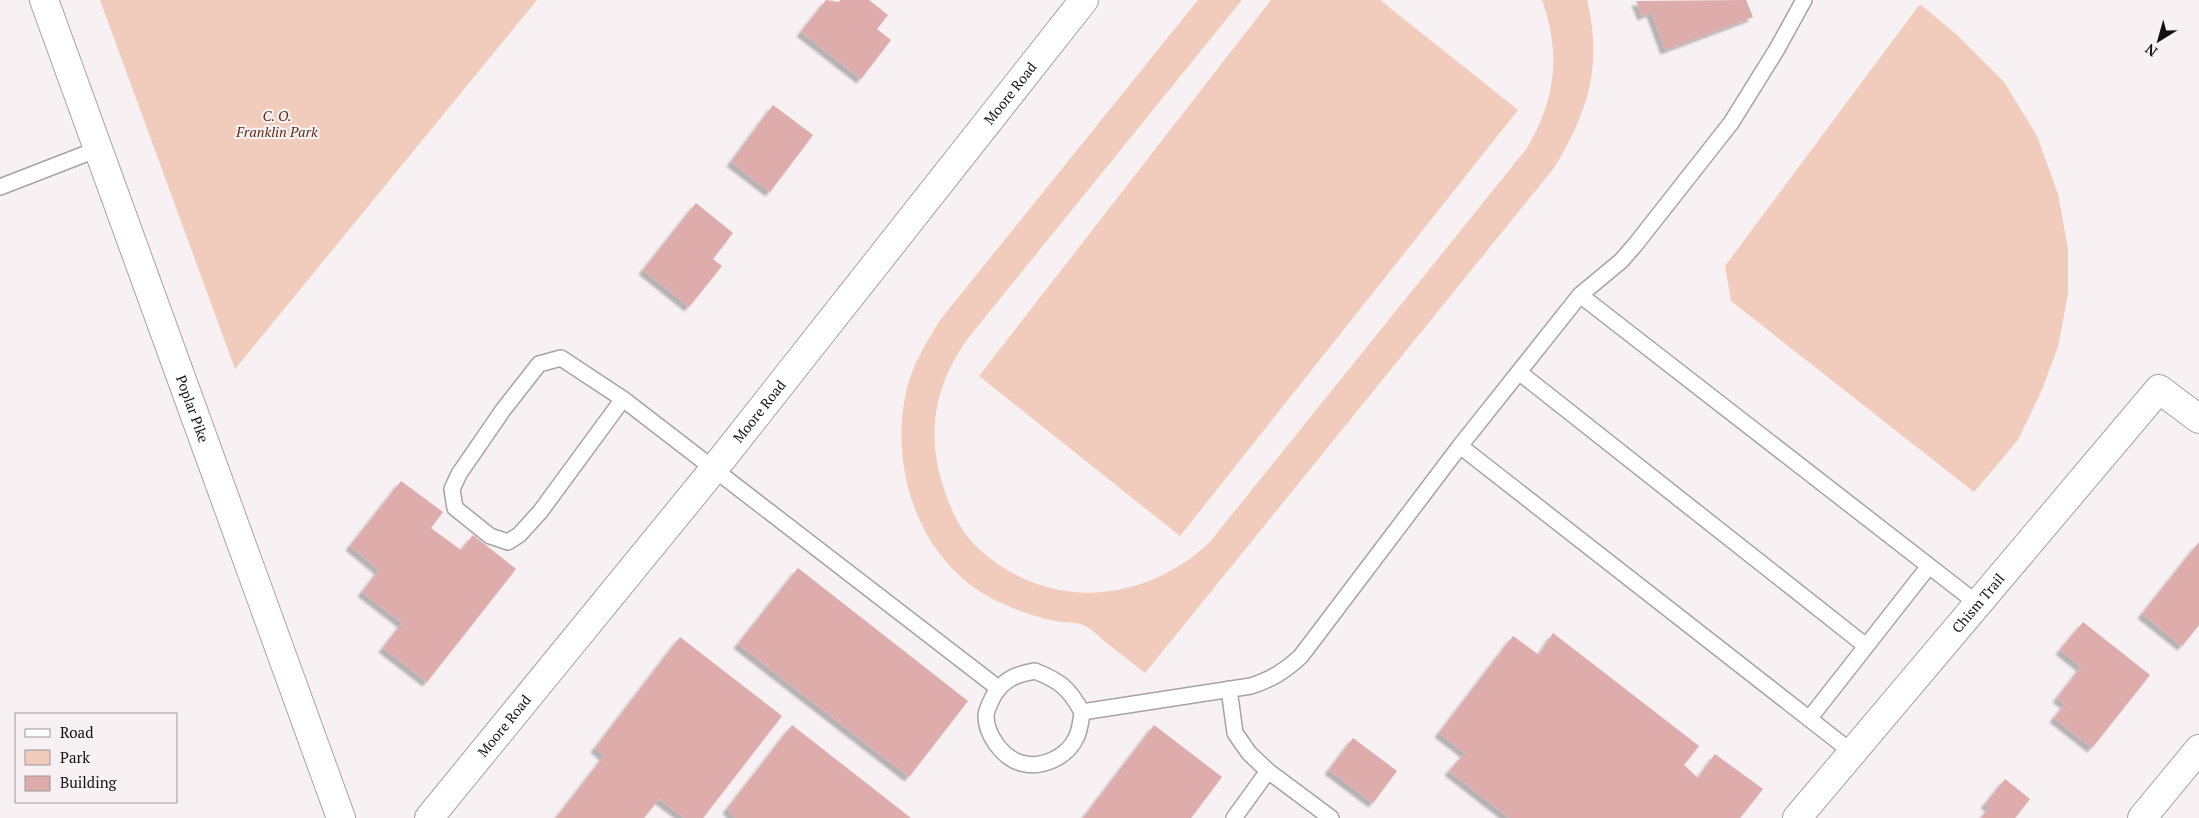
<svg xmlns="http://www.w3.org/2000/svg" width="2199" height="818" viewBox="0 0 2199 818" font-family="'PT Serif',serif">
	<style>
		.green { fill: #f1ccbd }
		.building { fill: #deacab; filter: url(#shadow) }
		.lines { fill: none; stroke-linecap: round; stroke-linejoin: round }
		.lane-casing { stroke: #a8a2a4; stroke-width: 18 }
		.street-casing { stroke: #a8a2a4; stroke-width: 30 }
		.secondary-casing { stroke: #a8a2a4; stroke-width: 30 }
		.lane { stroke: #fff; stroke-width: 15 }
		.street { stroke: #fff; stroke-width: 28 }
		.secondary { stroke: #fff; stroke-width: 28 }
		.labels { text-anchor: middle; stroke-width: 4.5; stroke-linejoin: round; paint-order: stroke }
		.street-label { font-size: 14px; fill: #121011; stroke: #f8f1f3 }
		.park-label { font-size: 14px; font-style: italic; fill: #622a12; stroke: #f8f1f3 }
	</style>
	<defs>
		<filter id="shadow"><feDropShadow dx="-4.5" dy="4.5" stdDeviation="1" flood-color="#0004"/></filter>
	</defs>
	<rect width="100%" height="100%" fill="#f8f1f3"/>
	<path class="green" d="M 100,0 L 537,0 L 235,369 Z
		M 1198,0 L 1242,0 L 969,337 C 933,386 925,438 946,495 C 953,514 963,535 979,549 C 1048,612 1143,604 1209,543 L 1527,148 C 1556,98 1561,54 1542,0 L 1587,0 C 1603,65 1588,112 1554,168 L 1145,673 C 1131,662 1117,651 1103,640 C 1097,635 1092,629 1085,626 C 1077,621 1064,623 1055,621 C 1033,617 1011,608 991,598 C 918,559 888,466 907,388 C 913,363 927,342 940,320 Z
		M 1271,0 L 1380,0 L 1518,110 L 1180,536 L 979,376 Z
		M 1920,4 L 1956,34 L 2004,82 L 2037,136 L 2058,194 L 2068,249 L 2068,294 L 2058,347 L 2041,392 L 2018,440 L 1974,492 L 1731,301 L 1725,266 Z"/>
	<path class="building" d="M 826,0 L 839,2 L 840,0 L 869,0 L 888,15 L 877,29 L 891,40 L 861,79 L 801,32 Z
		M 1746,0 L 1753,17 L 1665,50 L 1651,12 L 1642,16 L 1636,1 Z
		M 773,105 L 813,135 L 770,192 L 731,162 Z
		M 696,203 L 733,233 L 713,259 L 722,266 L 689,307 L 643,270 Z
		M 401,481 L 443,512 L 431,528 L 461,550 L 473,535 L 516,569 L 427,682 L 383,648 L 402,623 L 362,592 L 379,570 L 350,546 Z
		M 2199,542 L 2199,625 L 2182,646 L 2142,614 Z
		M 798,568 L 968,701 L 909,777 L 738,644 Z
		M 2083,622 L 2150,675 L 2092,748 L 2054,718 L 2065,704 L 2057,698 L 2081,667 L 2060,650 Z
		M 1553,633 L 1699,746 L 1684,765 L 1698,778 L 1715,754 L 1763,789 L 1740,818 L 1509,818 L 1449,771 L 1465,753 L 1439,733 L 1513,636 L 1539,655 Z
		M 680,637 L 782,716 L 703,818 L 684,818 L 659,799 L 644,818 L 556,818 L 604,756 L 595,748 Z
		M 792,725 L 911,818 L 735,818 L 727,809 Z
		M 1154,725 L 1222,777 L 1191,818 L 1083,818 Z
		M 1353,738 L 1397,771 L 1373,803 L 1329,770 Z
		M 2005,779 L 2030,799 L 2015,818 L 1981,818 L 1990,807 L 1985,804 Z"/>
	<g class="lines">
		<g class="lane-casing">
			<path id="lane" d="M 0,187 L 98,149
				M 1580,295 L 1978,604
				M 1520,373 L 1866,646
				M 623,399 L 540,512 L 519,535 L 508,542 L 490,536 L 455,508 L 452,489 L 459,474 L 503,410 L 539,364 L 561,358 L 623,399 L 998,688
				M 1460,446 L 1853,753
				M 1035,671 C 1060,681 1069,688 1082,712 C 1081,720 1080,731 1076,738 C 1067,757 1042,769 1021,763 C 1003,758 986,735 986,716 C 986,710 991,701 994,695 C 1004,679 1017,674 1035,671 Z
				M 1229,689 L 1235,733 L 1249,753 L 1268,771 L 1234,818
				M 1082,712 L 1251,686 C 1272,679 1285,671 1301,656 L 1460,446 L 1580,295 L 1621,261 L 1635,245 L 1731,123 L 1777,49 L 1804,0
				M 1809,719 L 1929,566
				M 1268,771 L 1331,818"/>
		</g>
		<g class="street-casing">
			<g id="street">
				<path id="s1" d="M 429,818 L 714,469 L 1084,0"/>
				<path id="s2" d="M 1797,818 L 2159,389 L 2199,419"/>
				<path d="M 2142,818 L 2199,749"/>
			</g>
		</g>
		<g class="secondary-casing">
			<g id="secondary">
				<path id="s3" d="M 44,0 L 341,818"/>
			</g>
		</g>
		<use href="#lane" class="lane"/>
		<use href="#street" class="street"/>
		<use href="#secondary" class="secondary"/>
	</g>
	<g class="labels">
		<g class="street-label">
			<text dy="5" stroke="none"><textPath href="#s1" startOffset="929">Moore Road</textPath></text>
			<text dy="5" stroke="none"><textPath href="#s3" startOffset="435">Poplar Pike</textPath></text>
			<text dy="5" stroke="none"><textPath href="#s1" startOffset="524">Moore Road</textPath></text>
			<text dy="5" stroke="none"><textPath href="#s2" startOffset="281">Chism Trail</textPath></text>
			<text dy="5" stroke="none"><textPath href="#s1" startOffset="119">Moore Road</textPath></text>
		</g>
		<g class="park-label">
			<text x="277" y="121">C. O.<tspan x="277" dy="16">Franklin Park</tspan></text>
		</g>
	</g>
	<rect x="15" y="713" width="162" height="90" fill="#f8f1f3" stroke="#9c9799"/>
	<rect x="25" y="729" width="25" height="8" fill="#ffffff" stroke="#9c9799"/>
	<text x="60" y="738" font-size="15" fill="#121011">Road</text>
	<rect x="25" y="750" width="25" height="15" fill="#f1ccbd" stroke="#9c9799"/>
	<text x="60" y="763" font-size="15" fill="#121011">Park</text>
	<rect x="25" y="776" width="25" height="15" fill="#deacab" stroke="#9c9799"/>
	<text x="60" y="788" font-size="15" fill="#121011">Building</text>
	<g transform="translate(2159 40) rotate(217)" stroke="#f8f1f3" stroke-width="4" paint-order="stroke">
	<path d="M0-4L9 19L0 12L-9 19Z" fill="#121011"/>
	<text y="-8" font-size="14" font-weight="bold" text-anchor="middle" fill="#121011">N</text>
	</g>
</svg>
